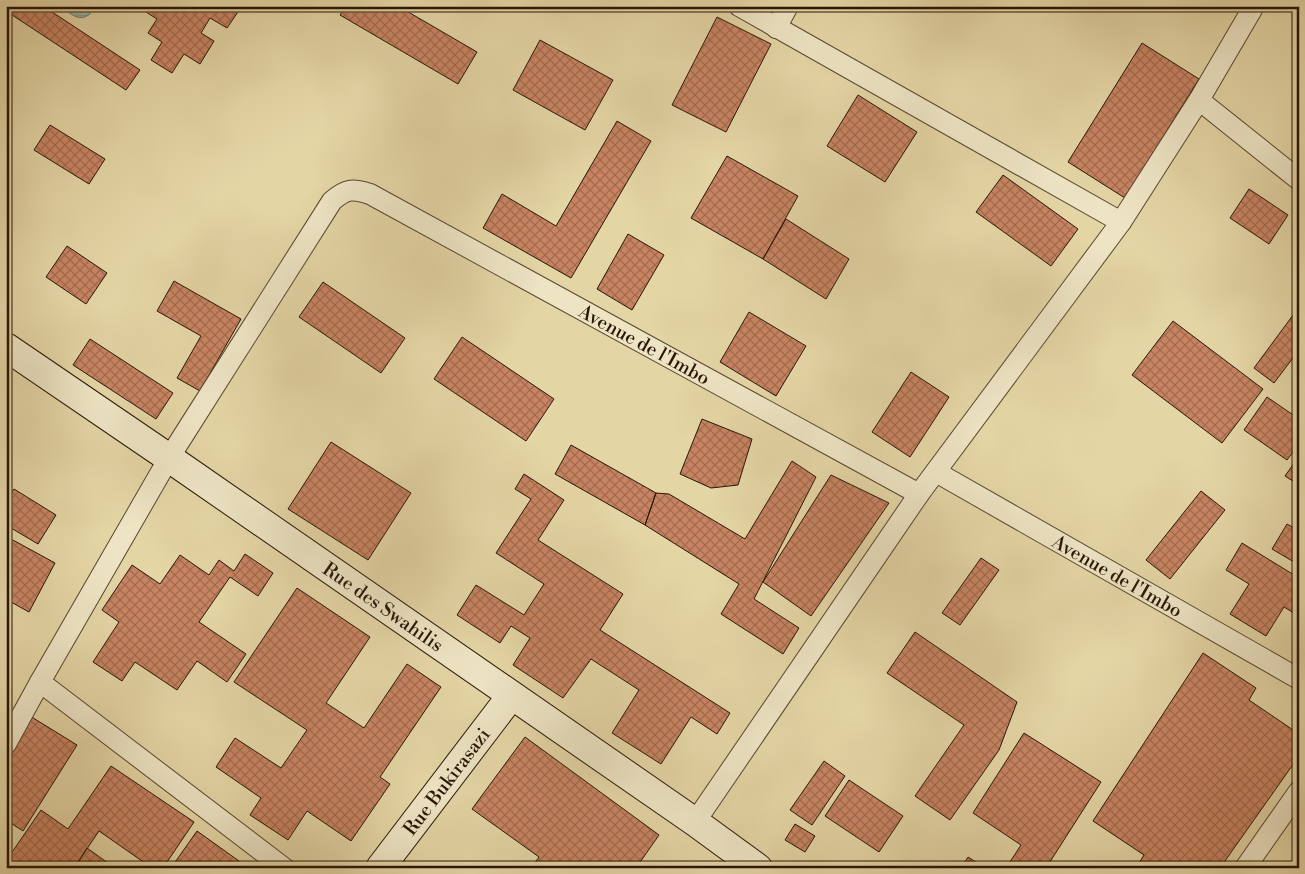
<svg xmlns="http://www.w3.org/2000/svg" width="1305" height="874" viewBox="0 0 1305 874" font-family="'Libre Bodoni',serif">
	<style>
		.water { fill: url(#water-rules); stroke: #6a776b }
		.building { fill: url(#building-cross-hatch); stroke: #291607 }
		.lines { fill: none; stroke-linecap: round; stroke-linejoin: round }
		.street-casing { stroke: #58462e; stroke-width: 22 }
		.secondary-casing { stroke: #291607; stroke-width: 30 }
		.street { stroke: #ede4c4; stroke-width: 20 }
		.secondary { stroke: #ede4c4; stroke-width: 28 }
		.labels { text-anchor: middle; stroke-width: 4; stroke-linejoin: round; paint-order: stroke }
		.street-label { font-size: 19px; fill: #291607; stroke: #ede4c4 }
	</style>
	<defs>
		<pattern id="water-rules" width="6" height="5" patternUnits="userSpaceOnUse" patternTransform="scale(1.25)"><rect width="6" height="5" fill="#96b8ad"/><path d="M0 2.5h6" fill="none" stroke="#819d93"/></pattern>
		<pattern id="building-cross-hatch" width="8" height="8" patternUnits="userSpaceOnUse" patternTransform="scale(1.25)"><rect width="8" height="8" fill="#c88462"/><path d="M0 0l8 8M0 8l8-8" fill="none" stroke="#a26b4f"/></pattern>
	</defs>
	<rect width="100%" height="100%" fill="#e4d5a5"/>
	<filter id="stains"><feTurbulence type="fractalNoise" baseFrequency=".004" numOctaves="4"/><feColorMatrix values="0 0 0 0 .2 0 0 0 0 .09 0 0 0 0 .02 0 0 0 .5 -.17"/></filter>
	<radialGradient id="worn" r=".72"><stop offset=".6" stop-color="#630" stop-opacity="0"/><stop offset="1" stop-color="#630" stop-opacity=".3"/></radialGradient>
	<path class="water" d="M 60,6 L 90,6 L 90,14 C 78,23 71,13 60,6 Z"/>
	<path class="building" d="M 6,6 L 43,6 L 140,70 L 126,90 L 6,11 Z
		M 149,6 L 242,6 L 227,28 L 210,18 L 201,33 L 214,41 L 200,64 L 184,54 L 172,73 L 151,60 L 162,42 L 148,33 L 157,19 L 146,12 Z
		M 346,6 L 398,6 L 477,52 L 458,84 L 340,15 Z
		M 717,17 L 771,44 L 726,132 L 672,105 Z
		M 540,40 L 613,80 L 585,130 L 513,90 Z
		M 1142,43 L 1199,79 L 1125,198 L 1068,162 Z
		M 858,95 L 917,132 L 885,182 L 827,146 Z
		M 617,121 L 651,141 L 571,278 L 483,228 L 502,194 L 556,226 Z
		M 50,125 L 105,159 L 89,184 L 34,150 Z
		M 727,156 L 798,196 L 763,259 L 691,218 Z
		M 1003,175 L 1078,229 L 1051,266 L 976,212 Z
		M 1249,189 L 1288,215 L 1269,244 L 1230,218 Z
		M 786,219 L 849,259 L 826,299 L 763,259 Z
		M 628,234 L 664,255 L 632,310 L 597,289 Z
		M 67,246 L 107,273 L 86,304 L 46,277 Z
		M 174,281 L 241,319 L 200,391 L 177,378 L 201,336 L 157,311 Z
		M 323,282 L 405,338 L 381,373 L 299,317 Z
		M 1299,307 L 1299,350 L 1274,383 L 1254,368 Z
		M 749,312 L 806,346 L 776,396 L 720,362 Z
		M 1173,321 L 1263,389 L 1222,443 L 1132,375 Z
		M 462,337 L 554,399 L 526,441 L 434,379 Z
		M 90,339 L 173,393 L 156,419 L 73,365 Z
		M 911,372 L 949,397 L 910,457 L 872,432 Z
		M 1267,397 L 1299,419 L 1299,444 L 1287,460 L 1244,430 Z
		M 702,419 L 752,439 L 738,485 L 711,488 L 680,474 Z
		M 331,442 L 411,493 L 368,560 L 288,509 Z
		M 571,445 L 656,493 L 645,525 L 555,474 Z
		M 1299,456 L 1299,485 L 1285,476 Z
		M 792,461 L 816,477 L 754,599 L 799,628 L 783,654 L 721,614 L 739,584 L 645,525 L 656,493 L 669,494 L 745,539 Z
		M 524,474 L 564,500 L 538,540 L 623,594 L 600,630 L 730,713 L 717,734 L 691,717 L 661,764 L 612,733 L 639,690 L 591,659 L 563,698 L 513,665 L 530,638 L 511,626 L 500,643 L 457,615 L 476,585 L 524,615 L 544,584 L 496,553 L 531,499 L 515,489 Z
		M 831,475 L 889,503 L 811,616 L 763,582 Z
		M 14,489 L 56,515 L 38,544 L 6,525 L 6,501 Z
		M 1201,491 L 1225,510 L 1170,579 L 1146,560 Z
		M 1287,524 L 1299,531 L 1299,565 L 1272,549 Z
		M 11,539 L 55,563 L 29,612 L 11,602 L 6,610 L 6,548 Z
		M 1242,543 L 1299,578 L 1299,616 L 1284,607 L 1266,636 L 1230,614 L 1249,584 L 1226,570 Z
		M 245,554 L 273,573 L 258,596 L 230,577 L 199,622 L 246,654 L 227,682 L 197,661 L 177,690 L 135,662 L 122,681 L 93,662 L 119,622 L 102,610 L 132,565 L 160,584 L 180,555 L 209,575 L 219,560 L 234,571 Z
		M 981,558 L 999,570 L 960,625 L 942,613 Z
		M 297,588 L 370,637 L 326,703 L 364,728 L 407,664 L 441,687 L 380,777 L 390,784 L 351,841 L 307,811 L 288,840 L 250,815 L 261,798 L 216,767 L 235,738 L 281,768 L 307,730 L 234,682 Z
		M 915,632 L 1017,702 L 999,750 L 950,820 L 915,796 L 964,725 L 887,673 Z
		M 1203,653 L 1256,688 L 1249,700 L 1299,734 L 1299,756 L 1220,868 L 1136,868 L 1144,855 L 1093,821 Z
		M 30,716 L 77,745 L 23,831 L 6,820 L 6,754 Z
		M 1024,733 L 1101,782 L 1046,868 L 1006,868 L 1021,845 L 973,813 Z
		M 525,737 L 659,835 L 636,868 L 531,868 L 539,857 L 472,809 Z
		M 824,761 L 845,776 L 812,825 L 790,810 Z
		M 111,766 L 194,822 L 163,868 L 152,868 L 99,831 L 74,868 L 6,868 L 6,861 L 41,810 L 68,829 Z
		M 849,780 L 903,816 L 879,852 L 825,816 Z
		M 795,824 L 815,836 L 805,852 L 785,840 Z
		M 197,831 L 239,861 L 234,868 L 171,868 Z
		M 87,848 L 115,868 L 74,868 Z
		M 968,857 L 985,868 L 961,868 Z"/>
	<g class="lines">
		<g class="street-casing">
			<g id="street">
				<path d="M 739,6 L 1121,222"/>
				<path d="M 776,28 L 788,6"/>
				<path d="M 1199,100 L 1299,180"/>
				<path id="s1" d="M 936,472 L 1299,679"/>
				<path d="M 40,682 L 284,868"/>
				<path id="s2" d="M 6,744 L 40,682 L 169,458 L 332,201 C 346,189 352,188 370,194 L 919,494"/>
				<path d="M 695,822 L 919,494 L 1121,222 L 1199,100 L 1254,6"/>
				<path d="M 1245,868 L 1299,791"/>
			</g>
		</g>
		<g class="secondary-casing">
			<g id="secondary">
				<path id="s3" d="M 6,347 L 169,458 L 695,822 L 758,868"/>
				<path id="s4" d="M 380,868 L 511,696"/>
			</g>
		</g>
		<use href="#street" class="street"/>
		<use href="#secondary" class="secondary"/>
	</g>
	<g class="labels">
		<g class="street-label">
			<text dy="7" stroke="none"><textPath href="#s2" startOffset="988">Avenue de l'Imbo</textPath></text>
			<text dy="7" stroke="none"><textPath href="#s1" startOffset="209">Avenue de l'Imbo</textPath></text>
			<text dy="7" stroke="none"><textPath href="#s3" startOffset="458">Rue des Swahilis</textPath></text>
			<text dy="7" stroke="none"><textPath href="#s4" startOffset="109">Rue Bukirasazi</textPath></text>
		</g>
	</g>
	<rect width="1305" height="874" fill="none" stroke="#e4d5a5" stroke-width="25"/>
	<rect x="8" y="8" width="1290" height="859" fill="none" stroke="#291607" stroke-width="2.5"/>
	<rect x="12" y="12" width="1280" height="849" fill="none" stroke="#291607"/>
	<rect width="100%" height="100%" filter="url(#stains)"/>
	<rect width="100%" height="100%" fill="url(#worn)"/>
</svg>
